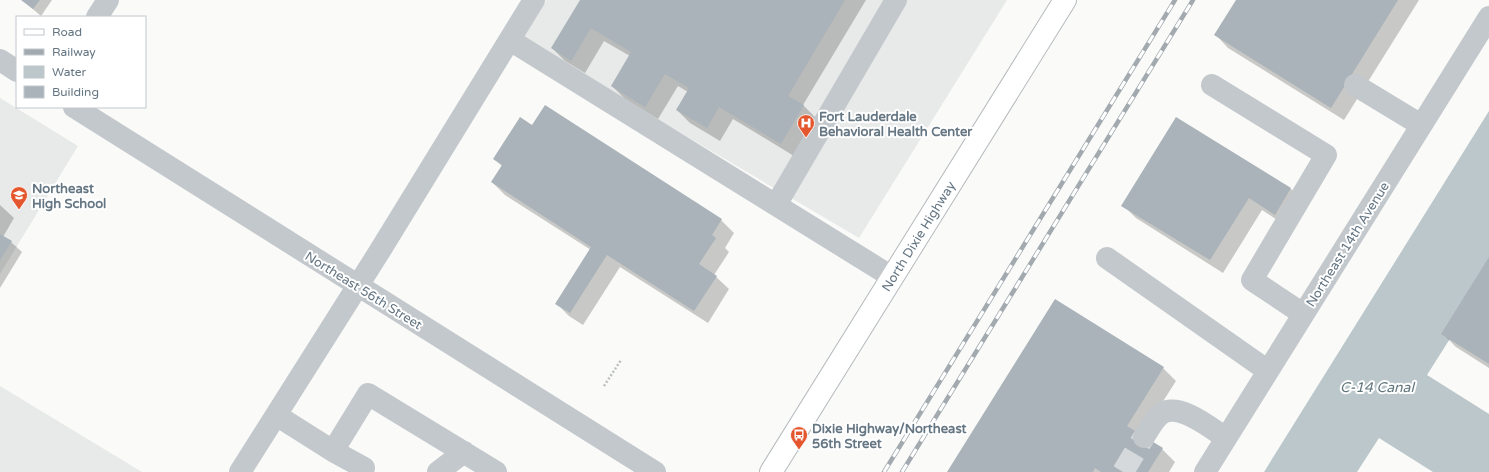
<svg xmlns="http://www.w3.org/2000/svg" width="1489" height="472" viewBox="0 0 1489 472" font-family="'Varela Round',sans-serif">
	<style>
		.built { fill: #e8e9e9 }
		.water { fill: #bbc7cb }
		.shadow { fill: #0003 }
		.building { fill: #aab3b9 }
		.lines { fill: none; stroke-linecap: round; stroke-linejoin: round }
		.minor-tunnel { stroke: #d5d9db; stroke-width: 22; stroke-dasharray: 22 11; stroke-linecap: butt }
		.major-casing { stroke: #b5babe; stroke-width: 24 }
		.path { stroke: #bbbfc2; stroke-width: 2.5; stroke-dasharray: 2 2; stroke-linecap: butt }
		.minor { stroke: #c3c8cc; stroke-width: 22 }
		.major { stroke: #fff; stroke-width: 22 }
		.rail-casing { stroke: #a2aab0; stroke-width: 4.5 }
		.rail { stroke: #fff; stroke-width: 3; stroke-dasharray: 9; stroke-linecap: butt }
		.labels { text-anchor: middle; stroke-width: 4; stroke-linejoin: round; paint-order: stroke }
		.poi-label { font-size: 13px; font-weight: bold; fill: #657683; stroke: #fff; text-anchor: start }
		.street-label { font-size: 13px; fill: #657683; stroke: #fff }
		.water-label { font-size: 14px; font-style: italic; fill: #60757c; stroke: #fff }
	</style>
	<rect width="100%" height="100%" fill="#fafaf8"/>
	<path class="built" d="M 546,0 L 1007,0 L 859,238 L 521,39 Z
		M 0,98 L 78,146 L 0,274 Z
		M 0,386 L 142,472 L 0,472 Z"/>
	<path class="water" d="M 1489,111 L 1489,277 L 1427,375 L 1489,414 L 1489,472 L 1433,472 L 1379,438 L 1357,472 L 1264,472 Z"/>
	<path class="shadow" d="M 22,0 L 52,0 L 41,16 Z
		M 581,0 L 866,0 L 803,105 L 817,119 L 794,156 L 733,119 L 720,141 L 690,123 L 677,110 L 688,92 L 678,86 L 658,119 L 625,99 L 612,86 L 630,56 L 604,41 L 585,73 L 565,61 L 552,48 Z
		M 1237,0 L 1419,0 L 1344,120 L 1228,48 L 1216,35 Z
		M 545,107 L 721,220 L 734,233 L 725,248 L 729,252 L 714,275 L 729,289 L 708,323 L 620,267 L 583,325 L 569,316 L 556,303 L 591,250 L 505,195 L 492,182 L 502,166 L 494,159 L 532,126 Z
		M 1176,118 L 1291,189 L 1304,202 L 1288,227 L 1262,210 L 1223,273 L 1136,218 L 1123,205 Z
		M 0,205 L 14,218 L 3,237 L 11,242 L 22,252 L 0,288 Z
		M 1489,259 L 1489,368 L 1456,347 L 1443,334 Z
		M 1163,368 L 1176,381 L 1141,436 L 1162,449 L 1175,462 L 1169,472 L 948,472 Z"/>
	<path class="building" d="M 21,0 L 40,0 L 33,9 Z
		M 580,0 L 845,0 L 788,96 L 804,105 L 781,144 L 719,107 L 707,128 L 676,110 L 689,88 L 665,74 L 645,107 L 611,86 L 631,52 L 591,28 L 571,61 L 551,48 Z
		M 1236,0 L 1398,0 L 1331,108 L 1214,35 Z
		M 545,105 L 722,219 L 712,235 L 716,238 L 699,264 L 717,276 L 694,311 L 607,255 L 570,313 L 555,304 L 591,247 L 491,182 L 502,165 L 493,159 L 520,117 L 532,125 Z
		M 1176,117 L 1291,188 L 1275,215 L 1249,198 L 1210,260 L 1121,206 Z
		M 0,234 L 12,241 L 0,260 Z
		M 1489,257 L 1489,364 L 1441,334 Z
		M 1055,299 L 1164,367 L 1127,426 L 1163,448 L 1148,472 L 1101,472 L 1095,468 L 1093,472 L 947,472 Z"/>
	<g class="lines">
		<path class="minor-tunnel" d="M 1123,472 L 1144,437"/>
		<g class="major-casing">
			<g id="major">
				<path id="s1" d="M 771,472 L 1065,0"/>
			</g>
		</g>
		<path class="path" d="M 604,386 L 621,360"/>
		<path class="minor" d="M 97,17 L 108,0
			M 510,40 L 892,277
			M 0,60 L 17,71
			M 1212,85 L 1326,155 L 1252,280 L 1303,314
			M 1355,85 L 1421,125
			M 74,107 L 655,472
			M 776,205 L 896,0
			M 1107,258 L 1268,371
			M 276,415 L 333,451 L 368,394 L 496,472
			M 1144,437 C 1149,429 1154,419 1161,414 C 1179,401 1212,429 1226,438
			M 333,451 L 364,468
			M 240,472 L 381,249 L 534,0
			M 438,472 L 464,452
			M 1205,472 L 1489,17"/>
		<use href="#major" class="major"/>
		<g class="rail-casing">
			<path id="rail" d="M 884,472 L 1175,0
				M 902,472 L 1193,0"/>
		</g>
		<use href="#rail" class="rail"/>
	</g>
	<defs>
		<g id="hospital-pin" transform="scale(0.9)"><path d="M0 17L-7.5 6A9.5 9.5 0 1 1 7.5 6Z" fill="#e4572e" stroke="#fff"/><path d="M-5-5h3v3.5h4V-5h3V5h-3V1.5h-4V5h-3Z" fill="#fff"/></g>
		<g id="school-pin" transform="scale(0.9)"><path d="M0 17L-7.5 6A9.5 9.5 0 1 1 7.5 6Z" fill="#e4572e" stroke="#fff"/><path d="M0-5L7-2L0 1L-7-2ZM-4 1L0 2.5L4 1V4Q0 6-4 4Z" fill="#fff"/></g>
		<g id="bus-pin" transform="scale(0.9)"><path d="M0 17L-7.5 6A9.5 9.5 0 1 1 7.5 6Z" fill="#e4572e" stroke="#fff"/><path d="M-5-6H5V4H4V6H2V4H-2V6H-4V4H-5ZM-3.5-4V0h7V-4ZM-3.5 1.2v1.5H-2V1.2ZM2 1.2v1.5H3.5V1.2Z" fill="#fff"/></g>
	</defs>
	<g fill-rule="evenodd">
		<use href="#hospital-pin" x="806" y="123"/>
		<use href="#school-pin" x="19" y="195"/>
		<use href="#bus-pin" x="799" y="435"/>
	</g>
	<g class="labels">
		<g class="poi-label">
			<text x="819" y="121">Fort Lauderdale<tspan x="819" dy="15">Behavioral Health Center</tspan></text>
			<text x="32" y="193">Northeast<tspan x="32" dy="15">High School</tspan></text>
			<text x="812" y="433">Dixie Highway/Northeast<tspan x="812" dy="15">56th Street</tspan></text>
		</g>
		<g class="street-label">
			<text dy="5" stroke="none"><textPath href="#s1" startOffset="278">North Dixie Highway</textPath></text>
			<text transform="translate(1347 244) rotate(-58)" y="5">Northeast 14th Avenue</text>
			<text transform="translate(364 290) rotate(32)" y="5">Northeast 56th Street</text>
		</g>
		<g class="water-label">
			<text x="1377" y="392">C-14 Canal</text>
		</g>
	</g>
	<rect x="16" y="16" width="130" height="92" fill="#ffffff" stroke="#c1c8cd"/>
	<rect x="24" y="29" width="20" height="6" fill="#ffffff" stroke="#c1c8cd"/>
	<text x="52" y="36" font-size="12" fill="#657683">Road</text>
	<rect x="24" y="49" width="20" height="6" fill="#a2aab0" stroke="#c1c8cd"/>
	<text x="52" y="56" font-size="12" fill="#657683">Railway</text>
	<rect x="24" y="66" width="20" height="12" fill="#bbc7cb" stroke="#c1c8cd"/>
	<text x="52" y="76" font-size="12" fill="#657683">Water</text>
	<rect x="24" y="86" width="20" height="12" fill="#aab3b9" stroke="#c1c8cd"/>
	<text x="52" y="96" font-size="12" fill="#657683">Building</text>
</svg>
